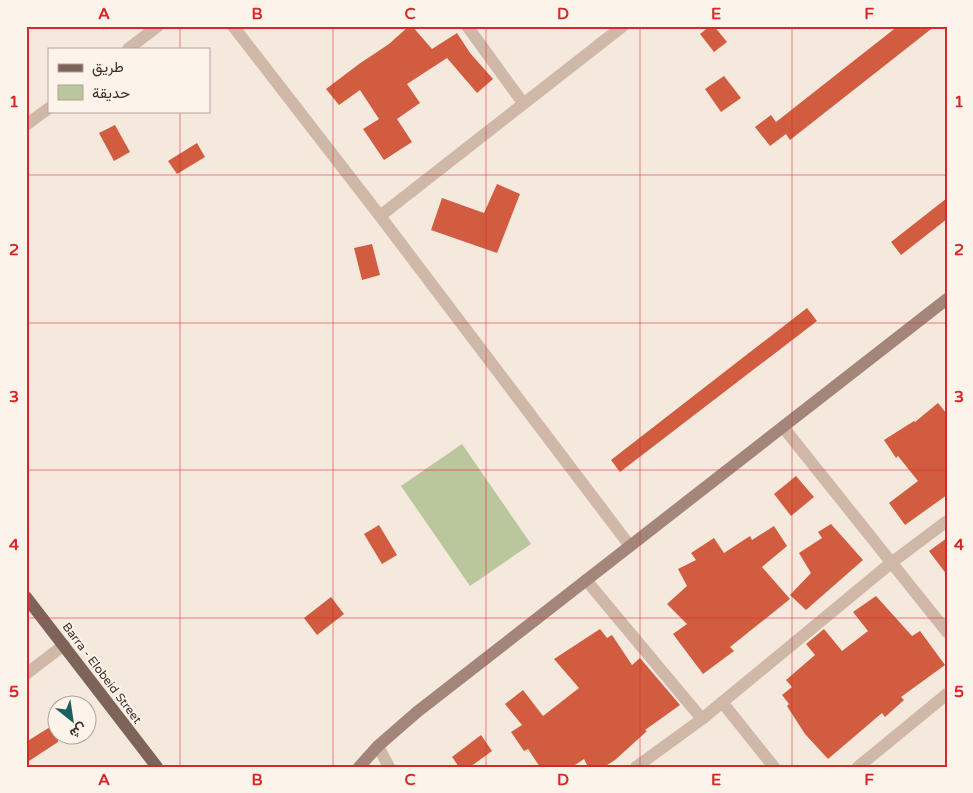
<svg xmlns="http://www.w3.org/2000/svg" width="973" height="793" viewBox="0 0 973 793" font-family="'Varela Round',Vazirmatn,sans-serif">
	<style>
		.park { fill: #bac69c }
		.building { fill: #d15c3f }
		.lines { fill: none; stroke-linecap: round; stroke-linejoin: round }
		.street { stroke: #cfb8a8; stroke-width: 12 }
		.secondary { stroke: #a38679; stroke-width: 12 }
		.primary { stroke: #7e6358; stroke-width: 12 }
		.grid { fill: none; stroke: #d62828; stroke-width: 1; stroke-opacity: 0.55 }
		.labels { text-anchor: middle; stroke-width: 4; stroke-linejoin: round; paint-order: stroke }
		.street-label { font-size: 12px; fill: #3b2e29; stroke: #fcf3eb }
		.neatline { fill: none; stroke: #d62828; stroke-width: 2 }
		.grid-label { font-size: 16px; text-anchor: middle; font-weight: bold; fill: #d62828 }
	</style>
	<rect width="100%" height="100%" fill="#f5e9de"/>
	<path class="park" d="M 462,444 L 531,544 L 470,586 L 401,486 Z"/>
	<path class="building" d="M 409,26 L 412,26 L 432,49 L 457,33 L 470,53 L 493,79 L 477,93 L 447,58 L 407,84 L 420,103 L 397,119 L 412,142 L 384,160 L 363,129 L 379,119 L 360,90 L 339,105 L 326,89 L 359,64 L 389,44 Z
		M 710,26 L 714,26 L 727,42 L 714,52 L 700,34 Z
		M 898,26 L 935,26 L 790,140 L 786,134 L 770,146 L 755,127 L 771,115 L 776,122 Z
		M 724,76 L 741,98 L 721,112 L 705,89 Z
		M 115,125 L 130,152 L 114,161 L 99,133 Z
		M 197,143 L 205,157 L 177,174 L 168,161 Z
		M 497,184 L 520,194 L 497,253 L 431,230 L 442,198 L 484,213 Z
		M 947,198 L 947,219 L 901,255 L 891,242 Z
		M 372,244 L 380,275 L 362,280 L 354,248 Z
		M 807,308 L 817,321 L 620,472 L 611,460 Z
		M 938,403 L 947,414 L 947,495 L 905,525 L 889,503 L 918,481 L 898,456 L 896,458 L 884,440 L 914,421 L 915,422 Z
		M 796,476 L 814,497 L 791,516 L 774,494 Z
		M 831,524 L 863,560 L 806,610 L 790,595 L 811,573 L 799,553 L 822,538 L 818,532 Z
		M 379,525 L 397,555 L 382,564 L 364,534 Z
		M 774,526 L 787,546 L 762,567 L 790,599 L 730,647 L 734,651 L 703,674 L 673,634 L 687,624 L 667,604 L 687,586 L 678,569 L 696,560 L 691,553 L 714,538 L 724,553 L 750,536 L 752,540 Z
		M 947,538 L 947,575 L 929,551 Z
		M 876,596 L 912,636 L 920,631 L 945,665 L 901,697 L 904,700 L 885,717 L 882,713 L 828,759 L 805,734 L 787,706 L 789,704 L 782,695 L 792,687 L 786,680 L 815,655 L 806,644 L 824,629 L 842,651 L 868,631 L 853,612 Z
		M 331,597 L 344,614 L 317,635 L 304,618 Z
		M 600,629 L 607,638 L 612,635 L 632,665 L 640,658 L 680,705 L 645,730 L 647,731 L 615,760 L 604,767 L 588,767 L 584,759 L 572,767 L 540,767 L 528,749 L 524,751 L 511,732 L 522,725 L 505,704 L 523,690 L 543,716 L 579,688 L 554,659 Z
		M 58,722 L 58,742 L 26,763 L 26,742 Z
		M 481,735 L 492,751 L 470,767 L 459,767 L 452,757 Z"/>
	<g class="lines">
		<path class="street" d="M 233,26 L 380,216 L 630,546
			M 467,26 L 523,103
			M 128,49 L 158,26
			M 26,125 L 49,108
			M 380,216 L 623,26
			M 783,427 L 947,632
			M 586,580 L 702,719
			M 26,674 L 64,645
			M 722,702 L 774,767
			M 378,746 L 389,767
			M 636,767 L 702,719 L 891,563 L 947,521
			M 858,767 L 947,694"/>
		<path class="secondary" d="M 359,767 L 378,746 L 417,712 L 947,299"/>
		<path class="primary" d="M 26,597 L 157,767"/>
	</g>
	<path class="grid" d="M 180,26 L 180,49M 333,26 L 333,767M 486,26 L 486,767M 640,26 L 640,767M 792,26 L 792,767M 180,111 L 180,767M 26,175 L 947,175M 26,323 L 947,323M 26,470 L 947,470M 26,618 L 947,618"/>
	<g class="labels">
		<g class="street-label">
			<text transform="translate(102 673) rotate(53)" y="4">Barra - Elobeid Street</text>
		</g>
	</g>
	<rect width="973" height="793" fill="none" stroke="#fcf3eb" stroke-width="55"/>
	<rect x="48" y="48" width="162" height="65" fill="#fcf3eb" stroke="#afa49d"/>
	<rect x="58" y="64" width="25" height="8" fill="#7e6358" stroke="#afa49d"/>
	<text x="92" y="72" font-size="15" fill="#3b2e29">طريق</text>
	<rect x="58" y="85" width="25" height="15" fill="#bac69c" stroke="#afa49d"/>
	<text x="92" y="98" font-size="15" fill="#3b2e29">حديقة</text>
	<g transform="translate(72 720) rotate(150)"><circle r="24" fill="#fcf3eb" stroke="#afa49d"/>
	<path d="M0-4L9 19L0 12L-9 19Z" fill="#1a6061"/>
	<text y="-8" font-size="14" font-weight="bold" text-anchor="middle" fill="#3b2e29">ش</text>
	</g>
	<rect x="28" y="28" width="918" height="738" class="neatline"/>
	<g class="grid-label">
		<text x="104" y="19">A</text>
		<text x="257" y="19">B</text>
		<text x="410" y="19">C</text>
		<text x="563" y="19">D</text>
		<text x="716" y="19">E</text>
		<text x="869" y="19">F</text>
		<text x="14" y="107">1</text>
		<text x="959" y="107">1</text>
		<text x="14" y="255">2</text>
		<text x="959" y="255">2</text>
		<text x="14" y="402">3</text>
		<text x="959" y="402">3</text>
		<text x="14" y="550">4</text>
		<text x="959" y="550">4</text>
		<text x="14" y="697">5</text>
		<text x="959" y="697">5</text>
		<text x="104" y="785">A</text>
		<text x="257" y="785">B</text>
		<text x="410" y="785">C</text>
		<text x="563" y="785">D</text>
		<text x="716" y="785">E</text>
		<text x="869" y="785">F</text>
	</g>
</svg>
